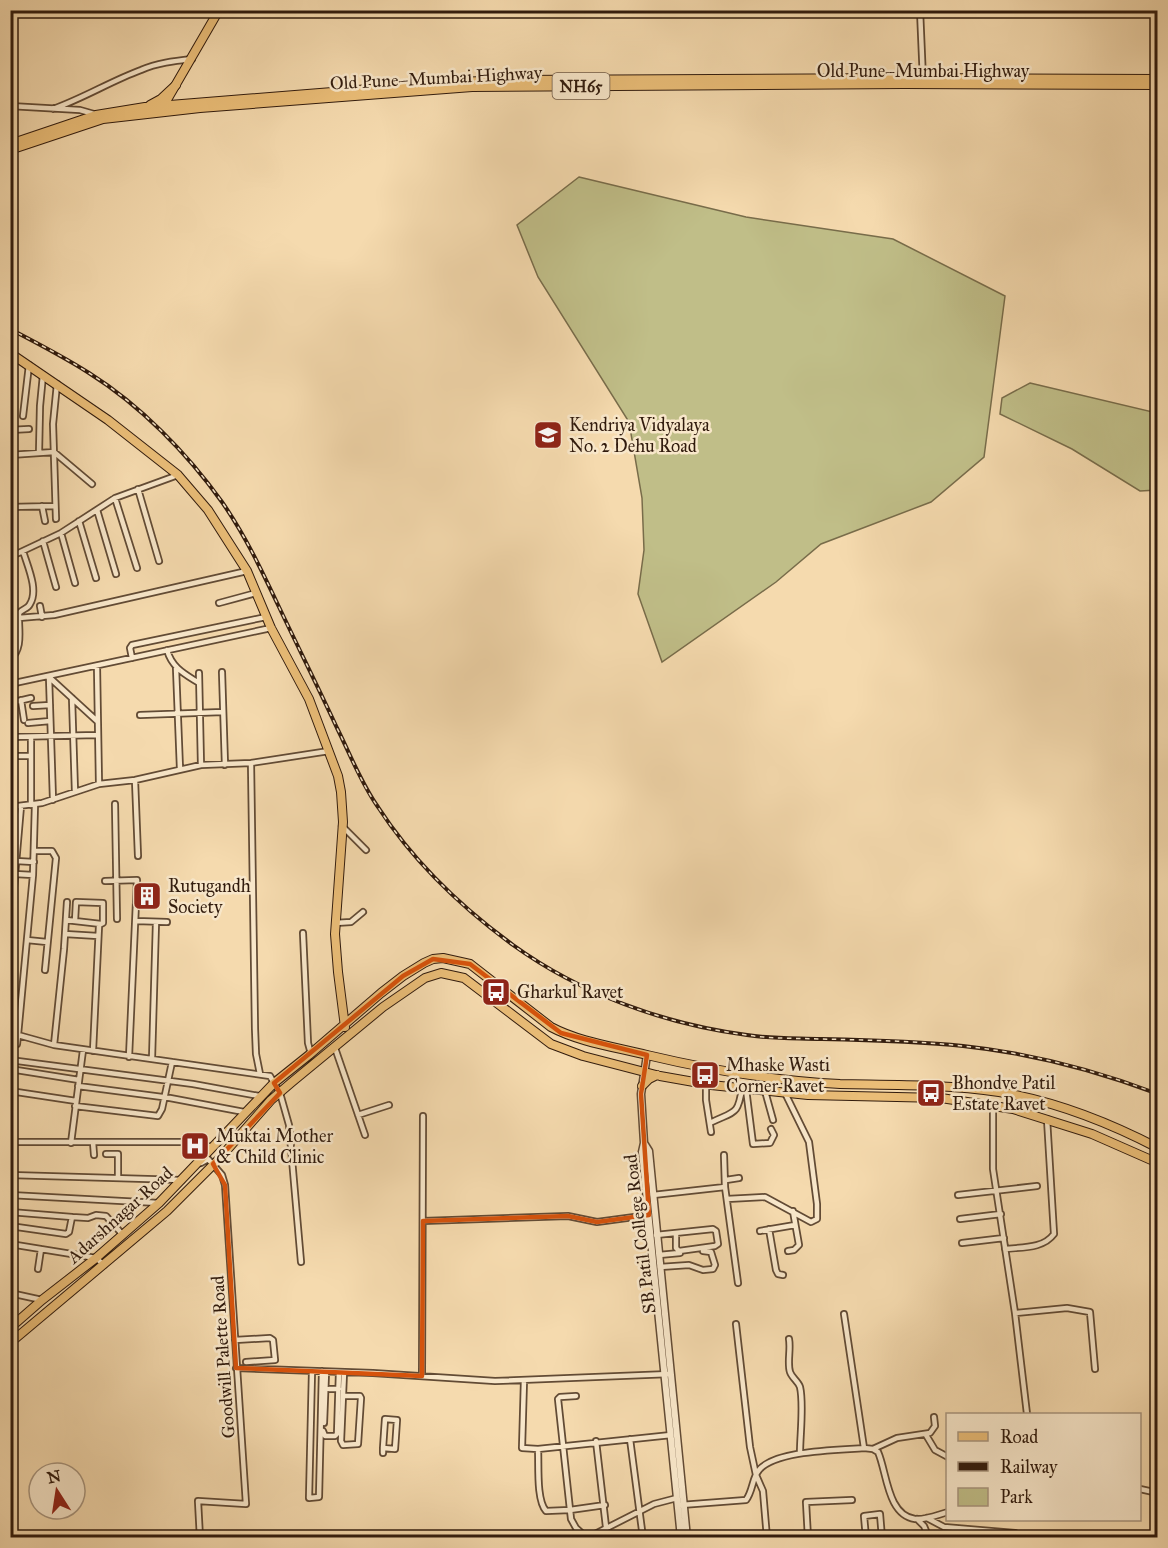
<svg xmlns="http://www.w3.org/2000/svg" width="1168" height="1548" viewBox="0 0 1168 1548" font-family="'IM FELL Great Primer',serif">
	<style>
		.green { fill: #c0be88; stroke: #786c4a; stroke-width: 1.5 }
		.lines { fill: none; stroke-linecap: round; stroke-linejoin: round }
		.minor-casing { stroke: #624b35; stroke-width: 8 }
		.tertiary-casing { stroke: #624b35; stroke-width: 9 }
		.primary-casing { stroke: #311b0d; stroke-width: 10 }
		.trunk-casing { stroke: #311b0d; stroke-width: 10 }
		.minor { stroke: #f8e7ca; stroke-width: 4.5 }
		.tertiary { stroke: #f8e7ca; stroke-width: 6 }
		.primary { stroke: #eabd77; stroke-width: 8 }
		.trunk { stroke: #eabd77; stroke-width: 8 }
		.rail-casing { stroke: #311b0d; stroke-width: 4 }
		.rail { stroke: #f8e7ca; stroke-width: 1.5; stroke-dasharray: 4.5; stroke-linecap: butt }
		.marked { fill: none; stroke: #d6530c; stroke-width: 4.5; stroke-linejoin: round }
		.labels { text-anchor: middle; stroke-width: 5; stroke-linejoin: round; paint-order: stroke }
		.shield { fill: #f8e7ca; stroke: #6d5846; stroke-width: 1.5 }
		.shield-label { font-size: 16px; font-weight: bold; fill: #311b0d }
		.street-label { font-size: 18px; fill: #311b0d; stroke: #f8e7ca }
		.poi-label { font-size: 18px; fill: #311b0d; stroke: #f8e7ca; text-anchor: start }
	</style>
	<rect width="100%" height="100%" fill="#f5daae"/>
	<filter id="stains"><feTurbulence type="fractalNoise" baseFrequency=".00333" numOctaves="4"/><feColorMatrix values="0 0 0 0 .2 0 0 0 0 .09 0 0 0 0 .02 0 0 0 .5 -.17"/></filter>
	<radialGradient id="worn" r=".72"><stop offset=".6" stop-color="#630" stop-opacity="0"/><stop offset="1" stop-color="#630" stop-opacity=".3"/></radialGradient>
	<path class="green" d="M 579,177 L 746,217 L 893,239 L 1005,296 L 984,457 L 931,502 L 821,544 L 776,582 L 662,662 L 638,594 L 644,550 L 642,498 L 629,422 L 538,277 L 517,225 Z
		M 1030,383 L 1157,413 L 1157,490 L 1140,491 L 1072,449 L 1000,414 L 1002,398 Z"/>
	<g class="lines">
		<g class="minor-casing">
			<path id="minor" d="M 920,10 L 923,80
				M 10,106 L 80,110 L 94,114
				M 53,109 C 84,98 111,81 141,70 C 157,63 174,61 192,59
				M 10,385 L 15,356
				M 23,416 L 29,365
				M 10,430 L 29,429
				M 39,453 L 40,406 L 43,375
				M 10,455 L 54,452 L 92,484
				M 138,489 L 159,561
				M 115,498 L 137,568
				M 42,506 L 45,521
				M 10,507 L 55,506
				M 97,510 L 116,574
				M 56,519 L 53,424 L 57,384
				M 79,521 L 96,578
				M 61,533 L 75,583
				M 10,538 L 14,555
				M 43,541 L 56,587
				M 10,557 L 61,533 L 115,498 L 178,475
				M 219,603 L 256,593
				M 40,606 L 42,617
				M 19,618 L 54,615 L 247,571
				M 167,650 C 172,668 185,674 199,683
				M 132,658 L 130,648 L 132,645 L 266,617
				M 10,660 C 24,648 18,629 19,613 C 22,609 28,609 30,604 C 39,590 27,565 23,551
				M 97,666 L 99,784
				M 176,668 L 180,769
				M 222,672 L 225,765
				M 199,673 L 201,765
				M 49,677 L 53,800
				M 49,677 L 97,721
				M 10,684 L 271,628
				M 72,698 L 75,792
				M 21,700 L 24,720
				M 10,703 L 31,698
				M 33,706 L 50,705
				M 140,715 L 223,712
				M 28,723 L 50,721
				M 10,737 L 97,735
				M 31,737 L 31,805
				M 10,759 L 14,756 L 31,756
				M 251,763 L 255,1029 L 256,1054 L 260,1074
				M 135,780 L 138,856
				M 35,804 L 33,875 L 18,1035 L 54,1045 L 270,1076 L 280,1093 L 289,1125 L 301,1262
				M 115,804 L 117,919
				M 10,807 L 42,803 L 99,784 L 135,780 L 201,765 L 251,763 L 329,751
				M 342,826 L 366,850
				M 34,851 L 52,851 L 56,858 L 45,970
				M 16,861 L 34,862
				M 15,874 L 33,875
				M 105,881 L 137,880 L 129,1057
				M 14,887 L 21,806
				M 66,920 L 101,924 L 103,923 L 103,903 L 76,902 L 75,921
				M 136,921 L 167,922
				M 335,923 L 351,922 L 363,912
				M 303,933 L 308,1043 L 311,1054
				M 65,934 L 98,936
				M 27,940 L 47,942
				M 10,1033 L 18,1035 L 17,1044 L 10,1043
				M 54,1045 L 64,949 L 67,902
				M 335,1048 L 365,1135
				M 93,1051 L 99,926
				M 152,1059 L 156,922
				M 10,1060 L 193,1084 L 259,1096
				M 10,1069 L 79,1080
				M 706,1084 L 706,1100 L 711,1132
				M 78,1086 L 170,1098 L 244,1112
				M 746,1089 L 753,1144 L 770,1143 L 774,1135 L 771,1129
				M 10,1091 L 76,1101
				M 765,1091 L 773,1120
				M 993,1105 L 993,1169 L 1015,1313 L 1027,1414
				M 75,1106 L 158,1116 L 162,1109 L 172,1062
				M 358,1115 L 389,1105
				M 712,1122 C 735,1111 738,1115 742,1088
				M 10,1142 L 182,1142 L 213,1147
				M 93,1142 L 94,1155
				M 71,1143 L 83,1050
				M 106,1154 L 118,1154 L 118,1178
				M 724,1155 L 725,1187
				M 10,1175 L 182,1180
				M 726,1180 L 739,1178
				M 10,1195 L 159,1203
				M 653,1195 L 725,1187 L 738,1283
				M 958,1195 L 1037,1186
				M 727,1199 L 765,1197 L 811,1222 L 817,1219 L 817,1204 L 809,1142 L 785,1093
				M 10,1212 L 72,1217
				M 960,1219 L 1001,1214
				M 423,1221 L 568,1216 L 597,1222 L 649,1215
				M 10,1226 L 66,1234 L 69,1232 L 72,1217 L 88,1218 L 96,1215 L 106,1216 L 123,1235
				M 769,1229 L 776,1270 L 778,1274 L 783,1275
				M 760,1231 L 795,1225
				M 656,1235 L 713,1229 L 716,1231 L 718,1244 L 715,1246 L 679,1251 L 676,1248 L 676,1233
				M 962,1243 L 1004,1238
				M 10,1244 L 96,1258 L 104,1265
				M 1005,1249 C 1022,1247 1043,1249 1054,1234 L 1047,1119
				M 788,1251 L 794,1250 L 799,1245 L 793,1211
				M 659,1255 L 680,1253
				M 660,1267 L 689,1265 L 703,1270 L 713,1269 L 715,1265 L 711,1252 L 703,1251
				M 38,1269 L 41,1249
				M 10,1293 L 42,1300
				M 1015,1313 L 1067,1308 L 1090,1312 L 1095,1369
				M 844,1314 L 864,1448
				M 736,1324 L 750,1447 L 756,1475 L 763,1491 L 767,1538
				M 789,1339 C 791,1349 787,1363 790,1372 C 792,1378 798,1381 800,1387 C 804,1404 800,1435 800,1453
				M 235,1340 L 270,1338 L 273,1340 L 275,1360 L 246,1362
				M 236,1368 L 373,1373 L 495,1381 L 670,1374
				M 312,1371 L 309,1498 L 319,1497 L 322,1371
				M 422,1376 L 423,1116
				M 524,1380 L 522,1448 L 538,1449 L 671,1435
				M 329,1389 L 339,1389
				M 343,1396 L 360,1396 L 361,1398 L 358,1444 L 343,1445 L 341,1441 L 344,1372
				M 576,1396 L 560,1397 L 558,1399 L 571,1519 L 576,1528 L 587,1538
				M 324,1423 L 326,1372
				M 323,1431 L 325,1436 L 335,1436 L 337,1434 L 339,1372
				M 926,1435 L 935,1450 L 948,1457
				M 630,1439 L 643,1538
				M 596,1441 L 606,1527
				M 538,1449 C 539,1464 536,1500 546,1511 L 570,1510 L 605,1505
				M 873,1449 L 897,1438 L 930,1433 L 935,1426 L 934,1417
				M 383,1453 L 383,1448 L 385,1419 L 397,1420 L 395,1449 L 383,1448
				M 1140,1489 L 1158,1493
				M 681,1505 L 746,1500 C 753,1491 752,1478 759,1470 C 775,1450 840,1450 864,1448 L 873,1449 L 878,1452 C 887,1472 887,1515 915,1519 C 926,1520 937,1515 948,1512
				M 927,1518 L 944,1527 L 1015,1533
				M 917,1519 L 924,1526 L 929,1538
				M 200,1538 L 198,1501 L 246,1504 L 225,1185 L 222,1175 L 208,1159 L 201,1163
				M 260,1538 L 264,1534 L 277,1538
				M 518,1538 L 523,1535 L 533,1538
				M 587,1538 L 654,1504 L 677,1498
				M 808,1538 L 806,1502 L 852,1500
				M 866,1538 L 864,1516 L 880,1514 L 882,1538
				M 949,1538 L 950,1528"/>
		</g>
		<g class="tertiary-casing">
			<path id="tertiary" d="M 647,1055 L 641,1094 L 644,1143 L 642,1152 L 681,1538
				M 644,1143 L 649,1151 L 687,1538"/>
		</g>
		<g class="primary-casing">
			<path id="primary" d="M 165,111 L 164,105 L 219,10
				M 10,353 L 108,420 L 178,475 L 208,510 L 247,571 L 271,628 L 309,699 L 338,776 L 341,792 L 343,822 L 335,934 L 338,972 L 345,1027
				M 642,1086 L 649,1079 L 657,1075
				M 10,1328 L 42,1300 L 96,1258 L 159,1203 L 274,1083 L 309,1055 L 381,993 L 403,976 L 424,963 L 433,959 L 443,958 L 470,964 L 551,1027 C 579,1042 615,1047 647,1055 C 710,1070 775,1081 840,1084 C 893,1085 946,1084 999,1092 C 1054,1101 1108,1122 1158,1148
				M 10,1343 L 167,1211 L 219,1159 L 271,1100 L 292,1082 L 383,1007 L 425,978 L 441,973 L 464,978 L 551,1044 L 583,1056 L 660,1076 L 711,1085 L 808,1095 L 941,1098 L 1013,1109 L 1092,1134 L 1158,1163"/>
		</g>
		<g class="trunk-casing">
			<path id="trunk" d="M 150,105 L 161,99 L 176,85
				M 10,144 L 96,115 L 145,107 L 457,82 L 509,80 L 904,78 L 1158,79
				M 10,150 L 103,119 L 200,108 L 472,87 L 904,84 L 1158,85"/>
		</g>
		<use href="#minor" class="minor"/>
		<use href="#tertiary" class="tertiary"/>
		<use href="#primary" class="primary"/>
		<use href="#trunk" class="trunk"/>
		<g class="rail-casing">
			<path id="rail" d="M 10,329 C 37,343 64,357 89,373 C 140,405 187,453 222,502 C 245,535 262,571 279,607 C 298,647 318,687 337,728 C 350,754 361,783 378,807 C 413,861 461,907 513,945 C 581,994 664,1024 747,1035 C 771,1039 797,1038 821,1039 C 868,1040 916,1041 963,1046 C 1029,1053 1095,1070 1158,1094"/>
		</g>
		<use href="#rail" class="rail"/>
	</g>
	<path class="marked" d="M 433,959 L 470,964 L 561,1033 L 647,1055 L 641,1094 L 649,1215 L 597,1222 L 568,1216 L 423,1221 L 422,1376 L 236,1368 L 225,1185 L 213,1164 L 280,1093 L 274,1083 L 403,976 Z"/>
	<defs>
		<g id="school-square" transform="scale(1.5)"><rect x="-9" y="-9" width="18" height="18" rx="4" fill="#8f2418" stroke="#f8e7ca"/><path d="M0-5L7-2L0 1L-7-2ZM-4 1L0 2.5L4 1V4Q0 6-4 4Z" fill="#fff"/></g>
		<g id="building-square" transform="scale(1.5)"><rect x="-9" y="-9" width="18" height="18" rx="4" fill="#8f2418" stroke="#f8e7ca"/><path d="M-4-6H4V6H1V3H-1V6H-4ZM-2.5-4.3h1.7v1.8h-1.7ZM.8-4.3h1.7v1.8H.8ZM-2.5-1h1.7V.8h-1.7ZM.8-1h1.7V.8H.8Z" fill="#fff"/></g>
		<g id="bus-square" transform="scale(1.5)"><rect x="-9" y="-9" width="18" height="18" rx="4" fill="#8f2418" stroke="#f8e7ca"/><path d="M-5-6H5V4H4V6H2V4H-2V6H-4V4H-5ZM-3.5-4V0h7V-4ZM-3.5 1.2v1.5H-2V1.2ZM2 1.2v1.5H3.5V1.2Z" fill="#fff"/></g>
		<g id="hospital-square" transform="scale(1.5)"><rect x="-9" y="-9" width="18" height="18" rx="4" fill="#8f2418" stroke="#f8e7ca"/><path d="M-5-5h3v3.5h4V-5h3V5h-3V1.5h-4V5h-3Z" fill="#fff"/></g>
	</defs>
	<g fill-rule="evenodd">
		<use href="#school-square" x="548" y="435"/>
		<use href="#building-square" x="147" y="896"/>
		<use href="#bus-square" x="496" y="992"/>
		<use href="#bus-square" x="705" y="1075"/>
		<use href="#bus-square" x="931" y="1093"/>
		<use href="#hospital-square" x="195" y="1146"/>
	</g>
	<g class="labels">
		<rect class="shield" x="552.5" y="73" width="57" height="26" rx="4.5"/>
		<g class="shield-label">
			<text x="581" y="92">NH65</text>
		</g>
		<g class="street-label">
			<text x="923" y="77">Old Pune–Mumbai Highway</text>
			<text transform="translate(436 78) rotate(-3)" y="6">Old Pune–Mumbai Highway</text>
			<text transform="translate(120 1215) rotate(-42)" y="6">Adarshnagar Road</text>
			<text transform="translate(640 1234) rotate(-97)" y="6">SB Patil College Road</text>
			<text transform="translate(223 1357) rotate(-94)" y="6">Goodwill Palette Road</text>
		</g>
		<g class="poi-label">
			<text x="569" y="431">Kendriya Vidyalaya<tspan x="569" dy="21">No. 2 Dehu Road</tspan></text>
			<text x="168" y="892">Rutugandh<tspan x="168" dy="21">Society</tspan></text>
			<text x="517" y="998">Gharkul Ravet</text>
			<text x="726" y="1071">Mhaske Wasti<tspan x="726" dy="21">Corner Ravet</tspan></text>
			<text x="952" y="1089">Bhondve Patil<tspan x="952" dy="21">Estate Ravet</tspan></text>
			<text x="216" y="1142">Muktai Mother<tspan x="216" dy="21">&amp; Child Clinic</tspan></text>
		</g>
	</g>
	<rect width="1168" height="1548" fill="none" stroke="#f5daae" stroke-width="36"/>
	<rect x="12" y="12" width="1144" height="1524" fill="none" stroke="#311b0d" stroke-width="3"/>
	<rect x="18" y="18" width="1132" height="1512" fill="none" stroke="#311b0d" stroke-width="1.5"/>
	<rect x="946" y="1413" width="195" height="108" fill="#f8e7ca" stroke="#a8957e" stroke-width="1.5"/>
	<rect x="958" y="1432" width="30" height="9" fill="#eabd77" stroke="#a8957e" stroke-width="1.5"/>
	<text x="1000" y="1443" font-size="18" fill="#311b0d">Road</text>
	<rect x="958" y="1462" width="30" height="9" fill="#311b0d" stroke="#a8957e" stroke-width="1.5"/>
	<text x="1000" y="1473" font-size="18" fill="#311b0d">Railway</text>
	<rect x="958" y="1488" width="30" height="18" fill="#c0be88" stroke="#a8957e" stroke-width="1.5"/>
	<text x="1000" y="1503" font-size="18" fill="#311b0d">Park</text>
	<g transform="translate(57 1491) rotate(348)"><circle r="28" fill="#f8e7ca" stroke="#a8957e" stroke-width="1.5"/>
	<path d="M0-4.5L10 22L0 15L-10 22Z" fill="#8f2418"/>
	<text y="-9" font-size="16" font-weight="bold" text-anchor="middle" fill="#311b0d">N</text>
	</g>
	<rect width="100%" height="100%" filter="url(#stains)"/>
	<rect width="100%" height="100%" fill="url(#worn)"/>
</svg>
